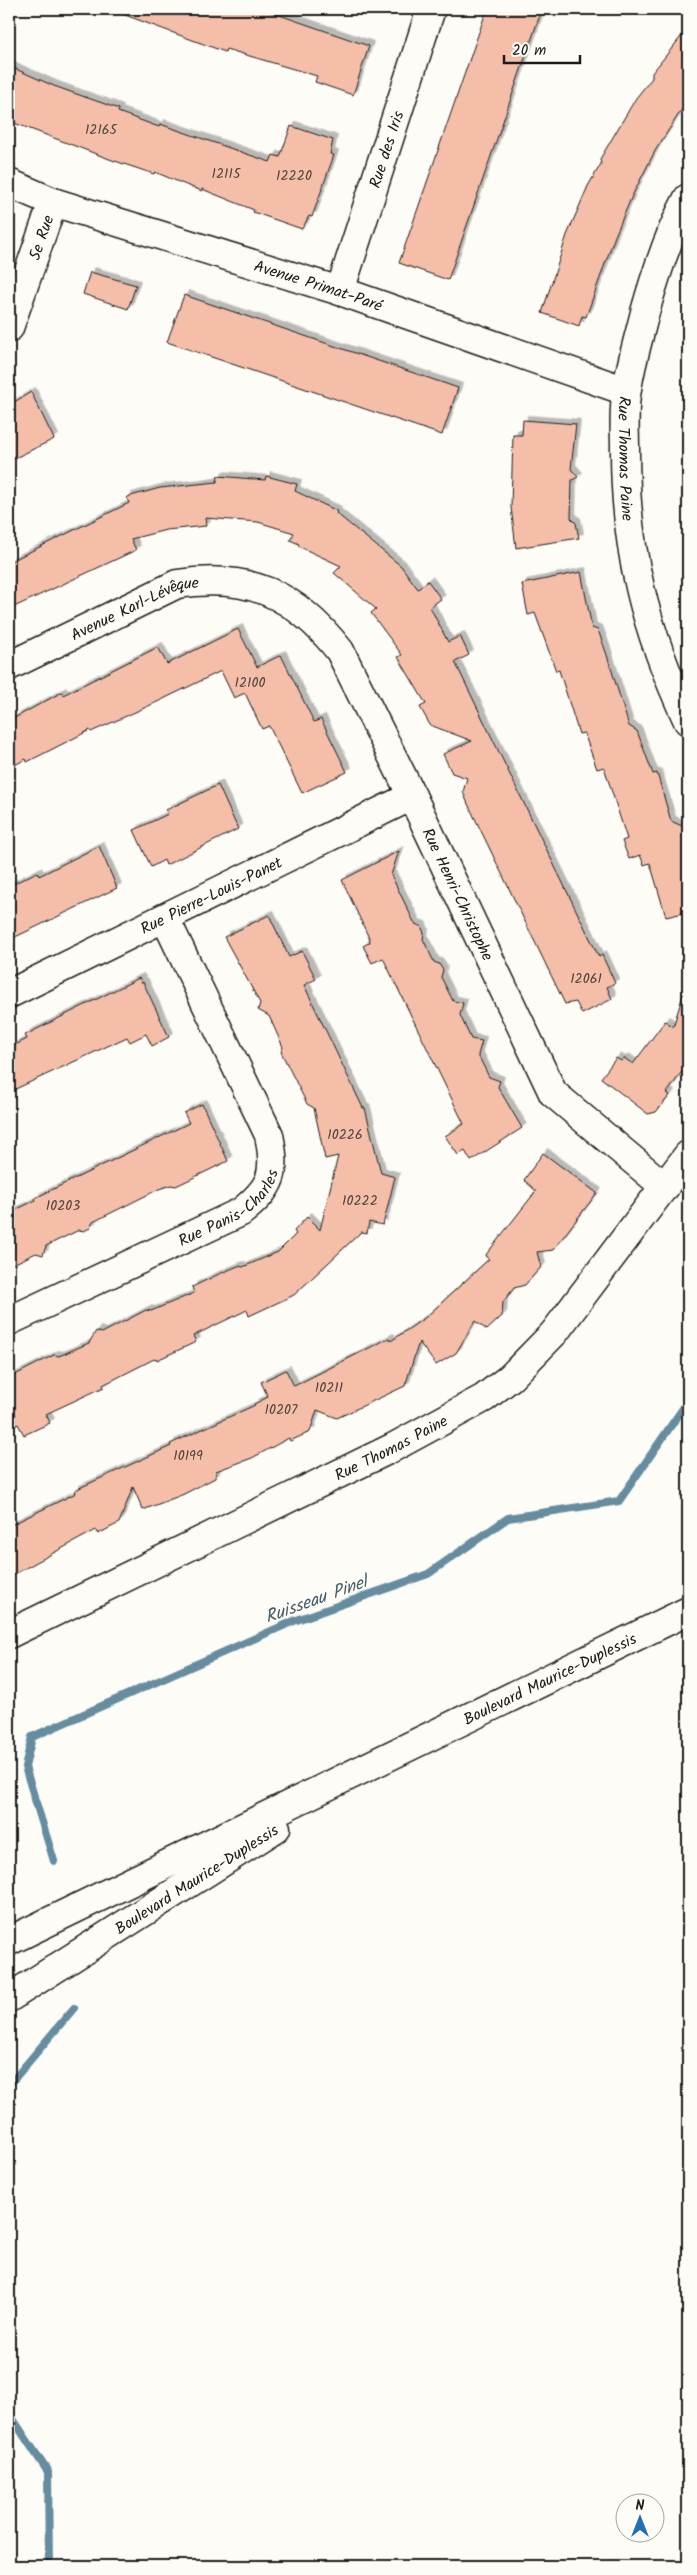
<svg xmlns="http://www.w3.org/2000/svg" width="697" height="2575" viewBox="0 0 697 2575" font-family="Kalam,sans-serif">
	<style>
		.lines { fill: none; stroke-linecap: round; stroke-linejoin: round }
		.stream { stroke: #658c9f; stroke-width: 8 }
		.building { fill: #f5bea9; stroke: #1c1c1c; filter: url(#shadow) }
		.minor-casing { stroke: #1c1c1c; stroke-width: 31 }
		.tertiary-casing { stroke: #1c1c1c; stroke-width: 31 }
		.minor { stroke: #fdfcf7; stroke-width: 28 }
		.tertiary { stroke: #fdfcf7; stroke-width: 28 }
		.labels { text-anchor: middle; stroke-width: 4; stroke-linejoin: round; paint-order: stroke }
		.number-label { font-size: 14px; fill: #52443f }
		.street-label { font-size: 16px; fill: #1c1c1c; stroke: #fdfcf7 }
		.water-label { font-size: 18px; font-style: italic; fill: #475d69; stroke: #fdfcf7 }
	</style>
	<defs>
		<filter id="shadow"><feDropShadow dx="4.5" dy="-4.5" stdDeviation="0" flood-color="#0004"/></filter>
	</defs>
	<rect width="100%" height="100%" fill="#fdfcf7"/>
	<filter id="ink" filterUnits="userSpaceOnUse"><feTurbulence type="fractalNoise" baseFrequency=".02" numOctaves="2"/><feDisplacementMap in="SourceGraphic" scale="10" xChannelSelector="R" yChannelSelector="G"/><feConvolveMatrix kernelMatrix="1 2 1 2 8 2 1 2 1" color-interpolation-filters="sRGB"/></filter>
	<g filter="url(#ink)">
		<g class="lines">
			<path class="stream" d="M 54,1861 L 25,1767 L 32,1737 L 294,1621 L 428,1574 L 508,1518 L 619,1501 L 688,1401
				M 9,2085 L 74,2008
				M 9,2413 L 48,2472 L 49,2566"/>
		</g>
		<path class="building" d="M 118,9 L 262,9 L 369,46 L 353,95 L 315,82 L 317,76 L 226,49 L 225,52 L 117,12 Z
			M 487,9 L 542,9 L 448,280 L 399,263 Z
			M 688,28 L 688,100 L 655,151 L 632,196 L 615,236 L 586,317 L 582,316 L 579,326 L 542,313 L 567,235 L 588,186 L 601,164 L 600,159 L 636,98 L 652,78 L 652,73 Z
			M 9,66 L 54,86 L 119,109 L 118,112 L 159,127 L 160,124 L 270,162 L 273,155 L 280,157 L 291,126 L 333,140 L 330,154 L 334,155 L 312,217 L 309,216 L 302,229 L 253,212 L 254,210 L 202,189 L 202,191 L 186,185 L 155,172 L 154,174 L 112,160 L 9,121 Z
			M 90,272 L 136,285 L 128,309 L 83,294 Z
			M 184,295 L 458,388 L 442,435 L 167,342 Z
			M 31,392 L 54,439 L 9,461 L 9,405 Z
			M 523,420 L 576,424 L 571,469 L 578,477 L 572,480 L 571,518 L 576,523 L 579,538 L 516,548 L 511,507 L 513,435 L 522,435 Z
			M 218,476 L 265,480 L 266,476 L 297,484 L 295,491 L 337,511 L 336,513 L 401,566 L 418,589 L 428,581 L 441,599 L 430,607 L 448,642 L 460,636 L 469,655 L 455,662 L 599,957 L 602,955 L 615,983 L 607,987 L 612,999 L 582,1014 L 576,1002 L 565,1004 L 468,804 L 463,792 L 467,778 L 452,773 L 443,754 L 472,741 L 430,725 L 420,707 L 426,704 L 398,657 L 402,655 L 371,613 L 376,609 L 334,573 L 341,566 L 298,546 L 299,544 L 290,540 L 294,533 L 258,522 L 205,518 L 206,526 L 166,530 L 131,539 L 136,550 L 14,607 L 9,596 L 9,562 L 129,503 L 127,497 L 160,488 L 217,482 Z
			M 581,572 L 592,628 L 598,630 L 606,652 L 629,726 L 637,731 L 653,774 L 657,773 L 671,821 L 684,827 L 688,840 L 688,912 L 666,917 L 650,863 L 644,865 L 640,855 L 629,859 L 622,841 L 627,839 L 604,767 L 597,769 L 584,733 L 579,734 L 559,670 L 556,671 L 535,613 L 528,615 L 522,584 Z
			M 238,629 L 257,667 L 281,655 L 314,722 L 321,719 L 347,772 L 302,793 L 269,726 L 262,729 L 245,693 L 234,698 L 221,671 L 155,703 L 91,732 L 90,730 L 27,762 L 26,759 L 9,768 L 9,721 L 62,692 L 63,695 L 158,647 L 167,664 Z
			M 218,785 L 238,829 L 166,865 L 164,860 L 151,867 L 134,830 L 168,814 L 166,810 Z
			M 99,846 L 117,888 L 9,940 L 9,886 L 37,872 L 39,876 Z
			M 399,851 L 391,875 L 415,924 L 421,926 L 424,933 L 423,939 L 434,962 L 439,964 L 443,970 L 441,977 L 453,1001 L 463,1003 L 460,1015 L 471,1039 L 482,1041 L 478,1055 L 489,1077 L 500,1081 L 498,1087 L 522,1128 L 471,1161 L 465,1151 L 458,1155 L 445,1136 L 464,1124 L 383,958 L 372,963 L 363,946 L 370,942 L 369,938 L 342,880 Z
			M 269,915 L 289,957 L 302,951 L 316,979 L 304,985 L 363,1108 L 365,1108 L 381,1173 L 395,1177 L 383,1225 L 369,1222 L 367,1233 L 361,1232 L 294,1295 L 249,1316 L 247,1310 L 193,1336 L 196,1342 L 157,1360 L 156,1358 L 103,1385 L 104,1387 L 46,1414 L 50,1423 L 24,1435 L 18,1424 L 9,1429 L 9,1378 L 54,1355 L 59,1356 L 89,1343 L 96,1331 L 102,1333 L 146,1310 L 151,1311 L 194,1293 L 192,1287 L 219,1274 L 238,1266 L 243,1267 L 278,1252 L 296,1234 L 294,1231 L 307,1217 L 320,1230 L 338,1156 L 325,1159 L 314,1108 L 307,1104 L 281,1052 L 283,1047 L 269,1016 L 258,1010 L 260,1003 L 224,937 Z
			M 139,978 L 142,983 L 143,982 L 169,1037 L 152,1046 L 146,1034 L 130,1042 L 127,1037 L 9,1092 L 9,1048 L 27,1039 L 25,1035 Z
			M 683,995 L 688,996 L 688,1069 L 683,1070 L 667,1093 L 670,1095 L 656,1112 L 648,1114 L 601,1078 L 616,1058 L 621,1061 L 624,1058 L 633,1064 L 665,1021 L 673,1027 Z
			M 202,1104 L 228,1161 L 176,1186 L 171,1185 L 159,1189 L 93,1222 L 90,1228 L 84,1231 L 79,1230 L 46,1246 L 43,1255 L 36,1253 L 9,1266 L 9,1213 L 36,1200 L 35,1198 L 189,1123 L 184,1113 Z
			M 543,1153 L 597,1193 L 553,1250 L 537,1252 L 541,1267 L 525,1285 L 514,1288 L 503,1302 L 502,1316 L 487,1330 L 475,1321 L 456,1353 L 436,1365 L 419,1342 L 405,1386 L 337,1418 L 317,1410 L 310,1432 L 290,1441 L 289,1438 L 252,1458 L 216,1471 L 215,1478 L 184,1494 L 143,1510 L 133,1487 L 119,1523 L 98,1534 L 96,1530 L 9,1577 L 9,1526 L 76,1493 L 75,1490 L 171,1446 L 170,1444 L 255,1405 L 254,1404 L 268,1397 L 261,1382 L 286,1370 L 294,1386 L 389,1338 L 391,1341 L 426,1317 L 489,1259 L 485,1256 L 536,1191 L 524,1180 Z"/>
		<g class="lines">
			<g class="minor-casing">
				<g id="minor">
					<path id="s1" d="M 9,183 L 53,202 L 340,291 L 626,391"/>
					<path id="s2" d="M 688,198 C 669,233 656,273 645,312 C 639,337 631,363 627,389 C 623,409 625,430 625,450 C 625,551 645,630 688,721"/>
					<path id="s3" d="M 340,291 L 431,9"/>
					<path id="s4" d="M 9,328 L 53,202"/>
					<path id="s5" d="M 9,666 L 177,584 C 249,573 295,594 340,651 L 412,796 L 553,1093 L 665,1187"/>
					<path id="s6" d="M 9,994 L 412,796"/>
					<path id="s7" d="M 9,1321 L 241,1212 C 272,1187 277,1174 269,1135 L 165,918"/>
					<path id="s8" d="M 9,1634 L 392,1448 L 484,1398 L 511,1377 L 554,1333 L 688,1155"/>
				</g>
			</g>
			<g class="tertiary-casing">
				<g id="tertiary">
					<path id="s9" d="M 9,1941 L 688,1611"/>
					<path id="s10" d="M 9,1998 L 276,1828"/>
				</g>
			</g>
			<use href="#minor" class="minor"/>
			<use href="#tertiary" class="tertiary"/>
		</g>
	</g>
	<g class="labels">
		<g class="number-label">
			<text x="101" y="134">12165</text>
			<text x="226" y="178">12115</text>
			<text x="294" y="180">12220</text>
			<text x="250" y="687">12100</text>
			<text x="586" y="983">12061</text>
			<text x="345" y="1139">10226</text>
			<text x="360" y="1205">10222</text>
			<text x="63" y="1210">10203</text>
			<text x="329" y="1392">10211</text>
			<text x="281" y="1414">10207</text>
			<text x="188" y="1460">10199</text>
		</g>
		<g class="street-label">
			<text dy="6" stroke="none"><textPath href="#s3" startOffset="149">Rue des Iris</textPath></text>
			<text dy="6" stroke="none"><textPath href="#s4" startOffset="96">5e Rue</textPath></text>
			<text dy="6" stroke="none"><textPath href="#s1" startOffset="326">Avenue Primat-Paré</textPath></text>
			<text dy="6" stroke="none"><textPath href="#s2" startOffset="271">Rue Thomas Paine</textPath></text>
			<text dy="6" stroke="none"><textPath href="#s5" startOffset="139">Avenue Karl-Lévêque</textPath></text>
			<text dy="6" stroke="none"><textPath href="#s5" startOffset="644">Rue Henri-Christophe</textPath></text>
			<text dy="6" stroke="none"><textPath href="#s6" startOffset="225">Rue Pierre-Louis-Panet</textPath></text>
			<text dy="6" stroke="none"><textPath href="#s7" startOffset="249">Rue Panis-Charles</textPath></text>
			<text dy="6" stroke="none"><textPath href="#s8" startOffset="425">Rue Thomas Paine</textPath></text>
			<text dy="6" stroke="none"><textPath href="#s9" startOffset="601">Boulevard Maurice-Duplessis</textPath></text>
			<text dy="6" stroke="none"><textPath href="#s10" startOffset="222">Boulevard Maurice-Duplessis</textPath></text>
		</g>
		<g class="water-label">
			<text transform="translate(316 1599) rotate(-20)" y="6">Ruisseau Pinel</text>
		</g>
	</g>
	<rect width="697" height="2575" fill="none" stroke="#fdfcf7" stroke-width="30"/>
	<rect x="15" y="15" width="667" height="2545" fill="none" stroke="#1c1c1c" stroke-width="2" filter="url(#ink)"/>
	<g transform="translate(640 2518)"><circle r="24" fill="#fdfcf7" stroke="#a3a29f"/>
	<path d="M0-4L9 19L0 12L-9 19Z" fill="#1f6fb2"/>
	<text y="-8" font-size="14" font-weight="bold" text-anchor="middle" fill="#1c1c1c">N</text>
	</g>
	<path d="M504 55v8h76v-8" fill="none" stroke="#1c1c1c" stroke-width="2.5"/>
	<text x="512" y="55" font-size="15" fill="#1c1c1c" stroke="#fdfcf7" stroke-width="4" paint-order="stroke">20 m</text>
</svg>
